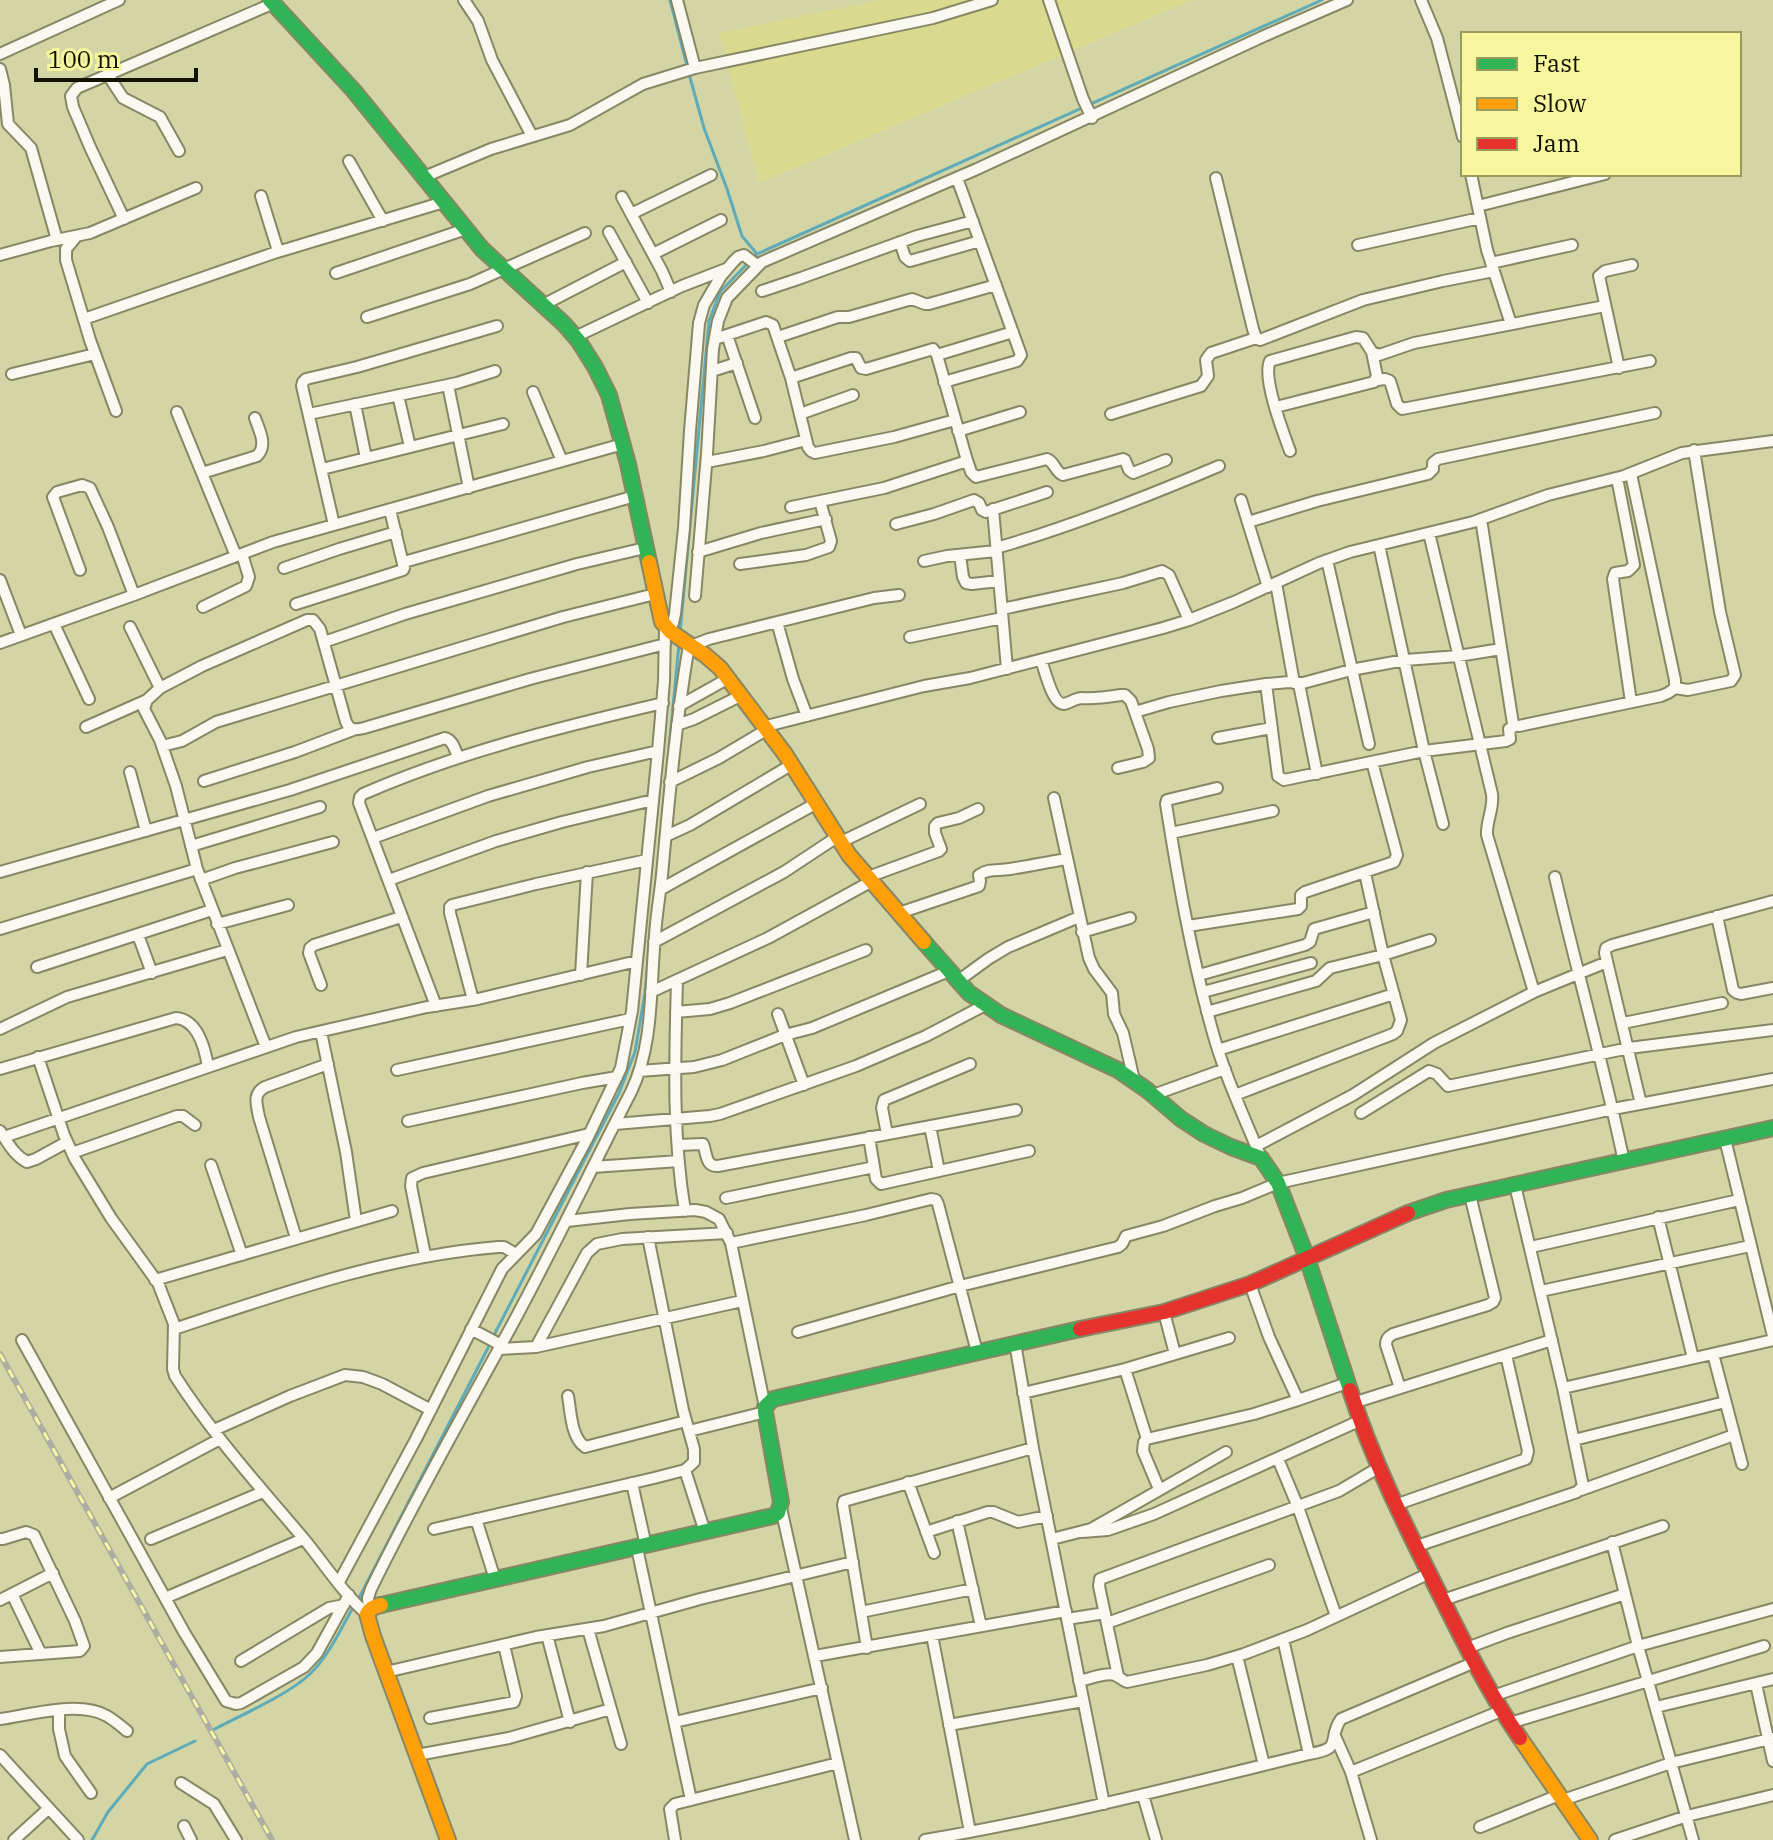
<svg xmlns="http://www.w3.org/2000/svg" width="1773" height="1840" viewBox="0 0 1773 1840" font-family="'IBM Plex Serif',serif">
	<style>
		.built { fill: #dada8f }
		.lines { fill: none; stroke-linecap: round; stroke-linejoin: round }
		.stream { stroke: #5eabb9; stroke-width: 3 }
		.street-casing { stroke: #888765; stroke-width: 14 }
		.fast-casing { stroke: #888765; stroke-width: 18 }
		.slow-casing { stroke: #888765; stroke-width: 18 }
		.jam-casing { stroke: #888765; stroke-width: 18 }
		.street { stroke: #f9f9f2; stroke-width: 10 }
		.fast { stroke: #30b455; stroke-width: 14 }
		.slow { stroke: #ff9f0a; stroke-width: 14 }
		.jam { stroke: #e5322d; stroke-width: 14 }
		.rail-casing { stroke: #adada3; stroke-width: 6 }
		.rail { stroke: #f6f69e; stroke-width: 3; stroke-dasharray: 9; stroke-linecap: butt }
	</style>
	<rect width="100%" height="100%" fill="#d4d5a5"/>
	<path class="built" d="M 881,0 L 1192,0 L 759,183 L 719,33 Z"/>
	<g class="lines">
		<path class="stream" d="M 670,0 L 687,66
			M 689,74 L 704,128 L 727,189 L 742,236 L 757,254
			M 753,258 L 757,254 L 1322,0
			M 680,633 L 709,321 L 720,292 L 748,263
			M 655,895 L 679,644
			M 493,1337 L 619,1093 L 635,1052 L 645,993 L 648,959
			M 358,1600 L 490,1344
			M 213,1730 C 241,1715 288,1695 310,1674 C 329,1656 341,1628 354,1606
			M 92,1840 L 108,1812 L 147,1764 L 195,1741"/>
		<g class="street-casing">
			<path id="street" d="M 464,0 L 478,21 L 492,60 L 532,136
				M 677,0 L 695,68
				M 1049,0 L 1083,99 L 1092,118
				M 1421,0 L 1437,38 L 1463,137
				M 0,54 L 119,0
				M 0,69 L 4,85 L 8,124 L 31,148 L 57,240
				M 108,75 L 123,98 L 160,117 L 179,151
				M 349,161 L 383,221
				M 1471,174 L 1487,250 L 1511,324
				M 424,177 L 491,149 L 570,125 L 643,84 L 695,68 L 933,18 L 992,0
				M 1216,178 L 1253,329 L 1256,338 L 1260,340 L 1363,300 L 1443,281 L 1494,271
				M 261,196 L 278,251
				M 622,197 L 662,271 L 671,292
				M 1478,206 L 1605,174
				M 631,214 L 711,175
				M 124,219 L 90,147 L 73,107 L 71,96 L 77,88 L 274,3
				M 609,232 L 648,303
				M 76,237 L 66,249 L 66,260 L 90,340 L 116,411
				M 900,242 L 905,257 L 910,261 L 980,241
				M 1358,245 L 1480,218
				M 653,254 L 721,220
				M 0,255 L 51,241 L 90,233 L 196,188
				M 1491,263 L 1572,245
				M 336,273 L 466,229
				M 762,291 L 801,278 L 917,236 L 973,221
				M 543,305 L 626,262
				M 367,317 L 470,284 L 585,233
				M 84,319 L 274,253 L 444,202
				M 727,335 L 755,418
				M 575,337 L 682,286 L 726,269
				M 778,337 L 838,317 L 849,317 L 912,299 L 925,304 L 929,304 L 996,285
				M 715,339 L 766,322 L 773,325 L 791,378 L 808,447 L 811,451 L 815,453 L 894,437 L 955,420
				M 937,355 L 1013,332
				M 1619,368 L 1599,276 L 1605,271 L 1632,265
				M 712,371 L 737,363
				M 12,374 L 95,354
				M 791,378 L 851,358 L 856,358 L 861,368 L 866,369 L 933,349 L 937,355 L 966,457 L 971,472 L 976,477 L 1047,459 C 1055,462 1055,472 1063,475 L 1123,459 L 1125,460 L 1129,470 L 1133,473 L 1166,460
				M 1377,380 L 1385,379 L 1390,381 L 1397,404 L 1402,409 L 1650,361
				M 944,382 L 1017,361 L 1021,355 L 957,178
				M 448,385 L 469,488
				M 533,392 L 562,461
				M 398,395 L 410,447
				M 355,404 L 366,458
				M 1276,407 L 1374,382 L 1377,376 L 1372,352
				M 177,412 L 236,556
				M 309,414 L 457,383 L 495,371
				M 800,414 L 853,395
				M 1111,414 L 1201,386 L 1208,376 L 1206,360 L 1211,353 L 1256,338
				M 958,431 L 1020,412
				M 1290,451 C 1283,432 1262,378 1270,361 L 1356,337 L 1363,338 L 1372,352 L 1379,355 L 1414,343 L 1605,306
				M 707,462 L 764,451 L 806,440
				M 322,469 L 503,424
				M 202,473 L 257,456 C 268,445 259,430 255,418
				M 1617,478 L 1634,565 L 1628,571 L 1615,573 L 1613,579 L 1631,702
				M 1241,500 L 1268,587
				M 791,507 L 884,488 L 967,461
				M 993,509 L 1007,669
				M 1481,519 L 1513,724 L 1519,726 L 1661,696 L 1668,693 L 1675,688 L 1675,680 L 1631,474
				M 1248,522 L 1317,501 L 1428,474 L 1433,469 L 1433,463 L 1438,459 L 1655,413
				M 896,524 L 934,514 L 974,500 L 979,503 L 982,510 L 986,512 L 1047,492
				M 334,525 L 302,386 L 303,382 L 306,379 L 357,367 L 497,326
				M 1429,533 L 1492,794 C 1494,809 1486,821 1487,835 L 1534,992
				M 1379,545 L 1424,751 L 1443,824
				M 996,548 C 1073,526 1146,497 1219,466
				M 698,552 L 761,533 L 826,519
				M 960,555 L 963,577 L 966,583 L 972,584 L 999,581
				M 1327,560 L 1369,744
				M 924,561 L 947,556 L 996,551
				M 404,562 L 635,496
				M 740,564 L 806,555 L 829,547 L 831,541 L 820,501
				M 284,568 L 339,549 L 396,532
				M 80,570 L 53,497 L 57,492 L 82,485 L 90,488 L 108,527 L 134,595
				M 0,580 L 21,635
				M 1276,583 L 1294,683
				M 695,596 L 707,454 L 713,349 L 718,321 L 727,298 L 762,262 L 977,169 L 1264,36 L 1347,0
				M 296,604 L 403,570 L 404,568 L 390,510
				M 203,607 L 246,586 L 249,577 L 242,554
				M 1002,609 L 1123,583 L 1162,571 L 1169,575 L 1189,620
				M 777,622 L 793,679 L 807,716
				M 54,624 L 89,699
				M 130,627 L 160,688
				M 668,630 L 673,623 L 675,614 L 684,528 L 690,431 L 699,323 L 704,305 L 721,276 L 733,262 L 738,257 L 744,255 L 758,266
				M 910,637 L 1002,618
				M 324,642 L 405,614 L 577,564 L 645,548
				M 0,643 L 134,595 L 273,542 L 623,444
				M 691,646 L 709,639 L 874,598 L 899,595
				M 1041,660 C 1045,670 1052,704 1064,704 C 1070,703 1075,698 1082,698 C 1096,699 1108,697 1121,695 L 1125,695 L 1131,701 L 1148,749 L 1149,758 L 1143,762 L 1118,768
				M 1266,684 L 1278,776 L 1284,780 L 1424,751 L 1506,741 L 1510,739 L 1509,729 L 1515,726
				M 1299,684 L 1317,774
				M 1675,688 L 1688,690 L 1731,681 L 1735,675 L 1720,612 L 1694,450
				M 679,706 L 727,679
				M 1135,712 L 1169,702 L 1221,691 L 1266,684 L 1289,682 L 1303,683 L 1351,670 L 1405,660 L 1458,656 L 1501,649
				M 677,725 L 694,719 L 740,696
				M 86,727 L 147,700
				M 763,727 L 924,686 L 970,678 L 1163,628 L 1189,620 L 1234,602 L 1319,563 L 1350,552 L 1473,522 L 1548,495 L 1624,476 L 1682,453 L 1773,441
				M 1218,738 L 1272,728
				M 162,746 L 182,741 L 216,722 L 563,617 L 655,594
				M 130,772 L 146,831
				M 204,781 L 295,752 L 353,730
				M 670,782 L 719,758 L 766,730
				M 1217,788 L 1167,800 L 1166,804 C 1178,879 1191,954 1211,1026 C 1223,1072 1243,1114 1261,1158
				M 1054,798 L 1089,958 L 1094,969 L 1112,993 L 1114,1014 L 1123,1033 L 1134,1080
				M 1171,833 L 1273,811
				M 666,836 L 690,825 L 791,765
				M 373,838 L 488,796 L 588,767 L 658,751
				M 841,842 L 920,804
				M 191,846 L 320,807
				M 0,872 L 290,790 L 445,738 C 453,740 455,750 458,757
				M 868,877 L 939,851 L 941,849 L 935,833 L 935,826 L 938,823 L 959,818 L 978,809
				M 1555,877 C 1577,972 1604,1066 1624,1162
				M 201,880 L 235,868 L 333,842
				M 389,880 L 496,841 L 562,822 L 653,800
				M 661,889 L 815,804
				M 899,913 L 979,886 L 980,881 L 979,875 C 989,868 998,871 1010,869 C 1029,866 1048,862 1067,859
				M 1717,916 L 1733,990 L 1737,993 L 1741,994 L 1773,988
				M 217,924 L 288,905
				M 1188,926 L 1298,909 L 1301,906 L 1301,895 L 1305,892 L 1394,862 L 1397,855 L 1372,762
				M 0,929 L 197,869
				M 1082,932 L 1130,918
				M 138,935 L 152,973
				M 654,942 L 784,872 L 837,837
				M 37,967 L 212,910
				M 581,975 L 587,872
				M 1199,975 L 1305,945 L 1310,942 L 1314,929 L 1374,912
				M 677,980 C 675,1057 672,1134 685,1211
				M 958,981 L 988,959 L 1008,947 L 1079,917
				M 321,985 L 309,953 L 310,948 L 314,945 L 401,917
				M 651,992 L 768,938 L 872,881
				M 1203,992 L 1311,963
				M 473,1000 L 450,913 L 450,907 L 452,905 L 536,884 L 647,860
				M 436,1006 L 359,803 L 360,797 L 363,794 C 459,752 561,727 663,703
				M 676,1012 L 710,1009 L 730,1003 L 866,950
				M 1207,1012 L 1316,981 L 1330,968 L 1383,955 L 1430,940
				M 778,1014 L 804,1085
				M 1623,1023 L 1722,1003
				M 0,1029 L 67,997 L 227,950
				M 321,1032 L 346,1152 L 356,1221
				M 266,1047 L 197,869 L 176,786 L 160,740 L 144,709 L 147,700 L 160,688 L 202,666 L 307,620 L 313,620 L 320,629 L 346,722 C 350,731 356,730 364,728 L 530,679 L 665,644
				M 1218,1050 L 1394,994
				M 38,1057 L 64,1135 L 75,1159 L 111,1218 L 158,1283 L 174,1324 L 173,1369 L 175,1376 C 213,1435 259,1486 304,1539 C 323,1562 345,1596 367,1614
				M 0,1069 L 176,1018 C 198,1020 205,1048 208,1067
				M 397,1070 L 630,1019
				M 639,1071 L 694,1067 L 722,1060 L 785,1035 L 812,1028 L 949,971
				M 1153,1095 L 1225,1069
				M 1235,1095 L 1393,1034 L 1397,1031 L 1401,1020 L 1383,955 L 1365,873
				M 1641,1104 L 1605,953 L 1606,948 L 1612,945 L 1773,901
				M 1361,1113 L 1429,1071 L 1437,1074 L 1448,1086 L 1629,1048 L 1773,1030
				M 408,1121 L 582,1083 L 617,1077
				M 615,1124 L 710,1116 L 720,1114 L 856,1066 L 926,1036 L 985,1005
				M 930,1126 L 939,1171
				M 0,1131 C 8,1143 14,1155 27,1162 L 36,1159 L 67,1142
				M 887,1134 L 882,1108 L 884,1100 L 970,1064
				M 4,1137 L 296,1037 L 427,1007 L 478,999 L 637,961
				M 869,1137 L 876,1179 L 881,1184 L 1029,1151
				M 1725,1139 L 1773,1336
				M 678,1145 L 703,1144 C 707,1153 705,1167 718,1166 L 1016,1110
				M 1256,1146 L 1353,1095 L 1434,1043 L 1534,992 L 1607,962
				M 72,1153 L 177,1116 L 183,1116 L 195,1125
				M 211,1165 L 242,1255
				M 593,1167 L 679,1161
				M 726,1198 L 874,1167
				M 1658,1217 L 1693,1358
				M 567,1221 L 630,1214 L 695,1210 L 706,1212 L 719,1219 L 731,1243 L 765,1407
				M 296,1238 L 259,1117 C 257,1105 252,1094 265,1087 L 328,1064
				M 731,1243 L 866,1215 L 931,1199 L 936,1200 L 938,1204 L 977,1352
				M 1531,1247 L 1739,1200
				M 425,1255 L 411,1186 L 412,1178 L 423,1173 L 589,1134
				M 155,1280 L 392,1211
				M 1250,1284 L 1269,1337 L 1298,1400
				M 1541,1291 L 1750,1246
				M 1164,1312 L 1175,1354
				M 174,1329 C 280,1294 386,1256 498,1247 L 504,1247 L 516,1254
				M 471,1329 L 501,1345
				M 798,1332 L 960,1286 L 1118,1247 L 1122,1244 L 1126,1236 L 1163,1226 L 1215,1206 L 1242,1198 L 1278,1183 L 1613,1109 L 1773,1079
				M 22,1340 L 184,1632 L 226,1701 L 236,1704 L 241,1703 L 304,1667 L 317,1653 L 349,1595
				M 1015,1343 L 1033,1448 L 1104,1804
				M 536,1347 L 587,1253 L 597,1244 L 622,1239 L 727,1233
				M 499,1349 L 536,1347 L 742,1301
				M 1713,1354 L 1742,1464
				M 1125,1369 L 1147,1439
				M 1400,1388 L 1386,1345 C 1386,1339 1388,1337 1393,1334 L 1488,1305 L 1493,1302 L 1495,1298 L 1470,1195
				M 1563,1388 L 1773,1340
				M 1023,1393 L 1125,1369 L 1229,1338
				M 568,1396 C 571,1413 571,1437 585,1447 L 686,1421
				M 1353,1403 L 1552,1340
				M 214,1430 L 290,1396 L 345,1375 L 363,1377 L 382,1384 L 431,1410
				M 689,1431 L 765,1412
				M 1574,1440 L 1725,1402
				M 1278,1459 L 1298,1507 L 1336,1616
				M 685,1470 L 705,1532
				M 908,1482 L 934,1553
				M 632,1483 L 646,1546
				M 1159,1489 L 1143,1451 L 1144,1442 L 1147,1439 L 1254,1414 L 1298,1400 L 1347,1383
				M 1581,1490 L 1734,1435
				M 109,1498 L 220,1439
				M 1395,1505 L 1526,1459 L 1528,1451 L 1506,1355
				M 781,1508 L 855,1840
				M 476,1519 L 495,1579
				M 957,1521 L 981,1626
				M 434,1529 L 654,1478 L 685,1470 L 694,1462 L 694,1449 L 683,1410 L 648,1237
				M 926,1532 L 988,1512 L 993,1512 L 1018,1522 L 1047,1516
				M 1082,1532 L 1108,1530 L 1154,1514 L 1359,1421
				M 0,1539 L 3,1539 L 26,1532 L 34,1535 L 75,1621 L 84,1646 L 80,1651 L 0,1657
				M 151,1539 L 263,1492
				M 1052,1539 L 1091,1529 L 1226,1452
				M 1612,1542 L 1638,1646 L 1693,1840
				M 1417,1546 L 1577,1492 L 1583,1486 L 1563,1388 L 1515,1185
				M 637,1548 L 691,1800
				M 339,1582 L 416,1439 L 502,1269 L 536,1234 L 587,1139 L 621,1068 L 632,1011 L 658,751 L 664,681 L 665,627
				M 12,1594 L 41,1654
				M 165,1598 L 303,1539
				M 0,1600 L 53,1573
				M 1443,1600 L 1663,1526
				M 369,1610 L 368,1598 L 371,1589 C 413,1503 460,1420 506,1336 C 550,1256 589,1173 631,1092 C 654,1044 650,988 655,936 C 656,916 660,895 662,875 C 669,798 676,721 689,645
				M 861,1612 L 973,1589
				M 1067,1619 L 1105,1613
				M 1107,1623 L 1269,1565
				M 588,1629 L 621,1744
				M 547,1635 L 570,1722
				M 932,1635 L 970,1832
				M 1283,1639 L 1309,1754
				M 867,1648 L 843,1505 L 844,1501 L 1033,1448
				M 1467,1648 L 1507,1633 L 1625,1594
				M 815,1656 L 1066,1611
				M 1237,1656 L 1264,1765
				M 241,1661 L 329,1608 L 344,1605
				M 386,1672 L 536,1637 L 604,1626 L 700,1599 L 853,1562
				M 1118,1676 L 1099,1586 L 1100,1579 L 1339,1491 L 1378,1468
				M 1079,1681 C 1089,1679 1106,1672 1115,1675 C 1120,1677 1123,1681 1127,1682 L 1207,1665 L 1244,1654 L 1307,1630 L 1430,1573
				M 1756,1684 L 1773,1761
				M 1493,1696 L 1638,1646 L 1773,1609
				M 1656,1707 L 1773,1679
				M 59,1710 L 59,1729 L 65,1756 L 91,1793
				M 430,1718 L 514,1702 L 516,1696 L 504,1645
				M 0,1719 C 30,1715 79,1700 107,1716 C 114,1720 121,1726 127,1731
				M 675,1722 L 822,1688
				M 1510,1723 L 1764,1646
				M 949,1725 L 1083,1701
				M 1335,1736 L 1351,1772 L 1371,1840
				M 0,1755 L 78,1840
				M 417,1755 L 509,1738 L 611,1709
				M 1351,1772 L 1501,1711
				M 181,1783 L 214,1804 L 236,1840
				M 1143,1795 L 1156,1840
				M 1563,1800 L 1671,1763 L 1773,1738
				M 184,1826 L 191,1840
				M 1480,1827 L 1559,1795
				M 14,1840 L 48,1809
				M 675,1840 L 670,1809 L 675,1804 L 838,1763
				M 925,1840 C 1054,1818 1182,1785 1309,1754 C 1345,1748 1326,1741 1341,1719 L 1475,1662
				M 1615,1840 L 1687,1816 L 1773,1795"/>
		</g>
		<g class="fast-casing">
			<path id="fast" d="M 270,0 L 354,91 L 482,249 L 564,324 L 578,340 L 595,367 L 609,395 L 628,464 L 649,562
				M 924,942 L 969,993 L 1001,1015 L 1118,1070 L 1147,1090 L 1181,1119 L 1204,1134 L 1231,1147 L 1261,1158 L 1278,1183 L 1307,1258 L 1350,1390
				M 1408,1213 L 1446,1200 L 1773,1128
				M 381,1605 L 773,1516 L 778,1513 L 781,1502 L 765,1412 L 765,1407 L 773,1399 L 1080,1329"/>
		</g>
		<g class="slow-casing">
			<path id="slow" d="M 649,562 L 662,622 L 671,632 L 705,655 L 720,668 L 785,754 L 849,855 L 924,942
				M 381,1605 C 375,1606 370,1608 367,1614 L 373,1636 L 448,1840
				M 1520,1738 L 1590,1840"/>
		</g>
		<g class="jam-casing">
			<path id="jam" d="M 1080,1329 L 1164,1312 L 1250,1284 L 1408,1213
				M 1350,1390 C 1372,1459 1404,1523 1436,1587 C 1462,1638 1487,1691 1520,1738"/>
		</g>
		<use href="#street" class="street"/>
		<use href="#fast" class="fast"/>
		<use href="#slow" class="slow"/>
		<use href="#jam" class="jam"/>
		<g class="rail-casing">
			<path id="rail" d="M 0,1354 L 272,1840"/>
		</g>
		<use href="#rail" class="rail"/>
	</g>
	<rect x="1461" y="32" width="280" height="144" fill="#f6f69e" stroke="#9b9b5f" stroke-width="2"/>
	<rect x="1477" y="58" width="40" height="12" fill="#30b455" stroke="#9b9b5f" stroke-width="2"/>
	<text x="1533" y="72" font-size="24" fill="#121200">Fast</text>
	<rect x="1477" y="98" width="40" height="12" fill="#ff9f0a" stroke="#9b9b5f" stroke-width="2"/>
	<text x="1533" y="112" font-size="24" fill="#121200">Slow</text>
	<rect x="1477" y="138" width="40" height="12" fill="#e5322d" stroke="#9b9b5f" stroke-width="2"/>
	<text x="1533" y="152" font-size="24" fill="#121200">Jam</text>
	<path d="M36 68v12h160v-12" fill="none" stroke="#121200" stroke-width="4"/>
	<text x="48" y="68" font-size="24" fill="#121200" stroke="#f6f69e" stroke-width="6" paint-order="stroke">100 m</text>
</svg>
